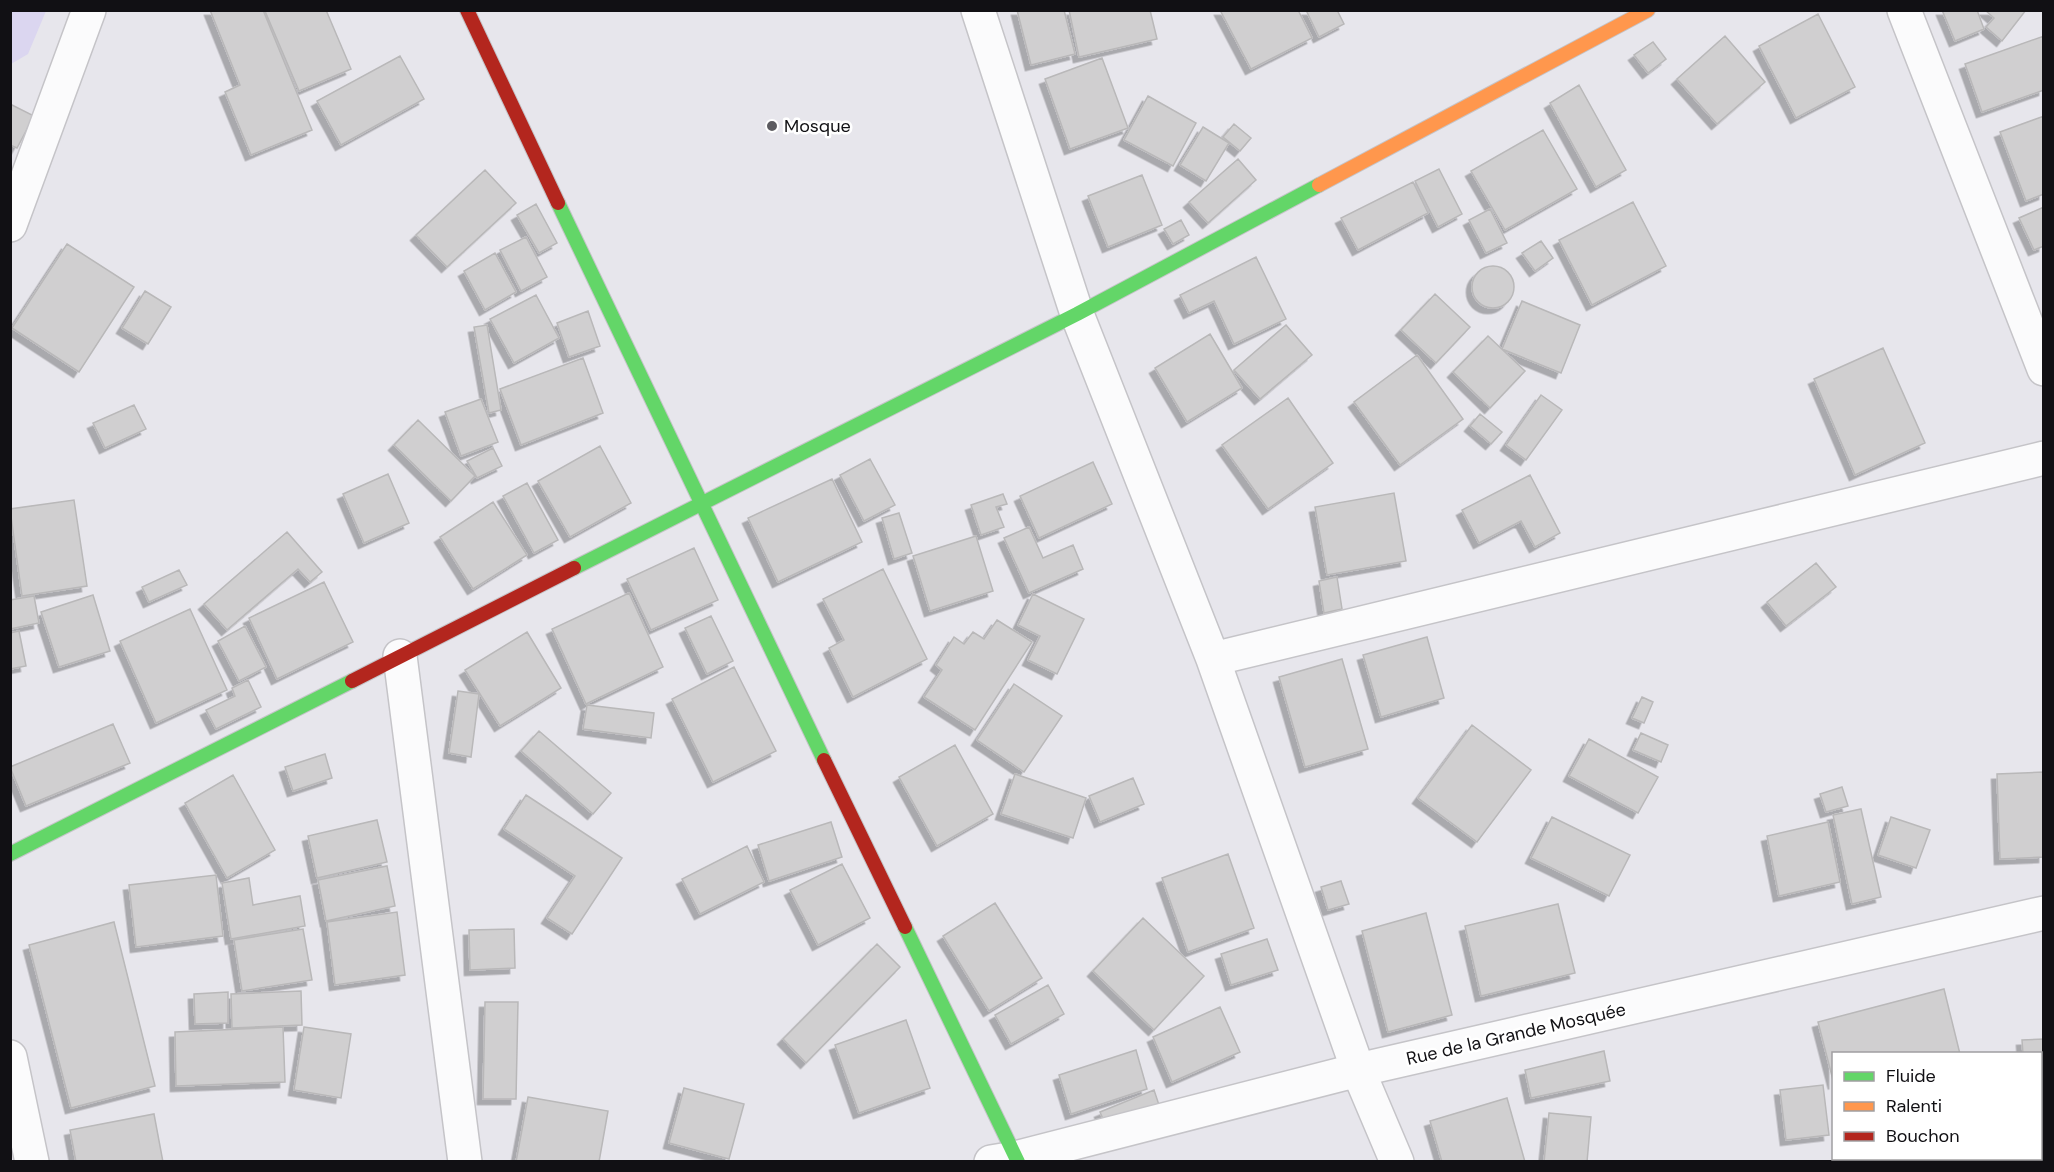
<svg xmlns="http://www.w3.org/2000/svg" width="2054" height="1172" viewBox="0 0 2054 1172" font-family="'DM Sans',sans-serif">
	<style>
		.green { fill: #dbd6f0 }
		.building { fill: #d0cfd0; stroke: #b9b8b9; stroke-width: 1.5; filter: url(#shadow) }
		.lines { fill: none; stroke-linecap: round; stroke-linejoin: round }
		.street-casing { stroke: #c5c4c8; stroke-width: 36 }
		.fast-casing { stroke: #c5c4c8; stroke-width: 16 }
		.slow-casing { stroke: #c5c4c8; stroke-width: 16 }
		.jam-casing { stroke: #c5c4c8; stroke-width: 16 }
		.street { stroke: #fbfbfc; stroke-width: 33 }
		.fast { stroke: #63d668; stroke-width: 14 }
		.slow { stroke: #ff974d; stroke-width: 14 }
		.jam { stroke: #b3261e; stroke-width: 14 }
		.poi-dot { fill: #5c5b60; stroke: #fff; stroke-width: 2 }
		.labels { text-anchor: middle; stroke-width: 5; stroke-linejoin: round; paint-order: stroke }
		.poi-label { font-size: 18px; fill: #111014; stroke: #fff; text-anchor: start }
		.street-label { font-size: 18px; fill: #111014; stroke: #fff }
	</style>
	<defs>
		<filter id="shadow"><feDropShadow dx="-5.5" dy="5.5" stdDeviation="0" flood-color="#0004"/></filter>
	</defs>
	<rect width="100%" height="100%" fill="#e7e6ec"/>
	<path class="green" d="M 11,10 L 46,11 L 28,54 L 11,64 Z"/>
	<path class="building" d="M 210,10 L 263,10 L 312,130 L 251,155 L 225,92 L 240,85 Z
		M 326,10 L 351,69 L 299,91 L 265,11 Z
		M 1017,10 L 1064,10 L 1075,54 L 1031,65 Z
		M 1069,10 L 1150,10 L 1157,39 L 1079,57 Z
		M 1220,10 L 1298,10 L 1312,38 L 1251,69 Z
		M 1306,10 L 1337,10 L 1344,24 L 1319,37 Z
		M 1942,10 L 1977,10 L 1984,29 L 1955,41 Z
		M 1985,10 L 2026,10 L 2002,41 L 1986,27 L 1994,18 Z
		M 1818,14 L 1855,87 L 1796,118 L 1759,46 Z
		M 1725,36 L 1765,82 L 1717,124 L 1677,79 Z
		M 2044,36 L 2044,90 L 1982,112 L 1965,64 Z
		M 1653,42 L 1666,59 L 1648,73 L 1634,55 Z
		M 400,56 L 424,99 L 341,145 L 317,101 Z
		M 1102,58 L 1128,128 L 1070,149 L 1045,79 Z
		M 1579,85 L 1626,170 L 1596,187 L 1550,103 Z
		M 1148,96 L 1196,123 L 1173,166 L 1124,140 Z
		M 10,104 L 34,116 L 17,148 L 10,145 Z
		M 2044,116 L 2044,194 L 2026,201 L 2000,132 Z
		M 1234,124 L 1251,138 L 1240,151 L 1223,137 Z
		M 1203,127 L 1229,143 L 1206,181 L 1180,165 Z
		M 1543,130 L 1577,189 L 1505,230 L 1471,171 Z
		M 1238,159 L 1256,180 L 1208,223 L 1189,202 Z
		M 1439,169 L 1462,214 L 1438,227 L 1415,181 Z
		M 485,170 L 516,203 L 447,267 L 416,235 Z
		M 1142,175 L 1162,225 L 1108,247 L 1088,196 Z
		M 1413,182 L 1428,213 L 1358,250 L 1341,218 Z
		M 1633,202 L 1666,266 L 1592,305 L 1559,240 Z
		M 536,204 L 557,243 L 539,253 L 517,215 Z
		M 2044,207 L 2044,246 L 2034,250 L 2019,218 Z
		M 1490,209 L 1507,243 L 1486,253 L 1469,220 Z
		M 1181,220 L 1189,235 L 1173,244 L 1164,229 Z
		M 526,237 L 547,277 L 521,291 L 500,250 Z
		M 1541,241 L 1553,258 L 1535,271 L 1522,253 Z
		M 67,244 L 134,287 L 79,372 L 12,328 Z
		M 495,253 L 516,292 L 485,310 L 464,271 Z
		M 1256,257 L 1286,319 L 1234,344 L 1214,301 L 1189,313 L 1180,295 Z
		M1472 287a21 21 0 1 1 42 0a21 21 0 1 1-42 0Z
		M 145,291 L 171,307 L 148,344 L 122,328 Z
		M 1435,294 L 1470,327 L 1436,363 L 1401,330 Z
		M 536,295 L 559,338 L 514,363 L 490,319 Z
		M 1522,301 L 1580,325 L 1561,373 L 1502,349 Z
		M 588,311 L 600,346 L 569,357 L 557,323 Z
		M 487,325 L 501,410 L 489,413 L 474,327 Z
		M 1286,325 L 1312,355 L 1260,399 L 1234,370 Z
		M 1210,334 L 1242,388 L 1187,422 L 1155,368 Z
		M 1488,336 L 1525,371 L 1490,408 L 1453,372 Z
		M 1883,348 L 1925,443 L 1855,475 L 1814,379 Z
		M 1417,355 L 1463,419 L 1400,465 L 1354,402 Z
		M 583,358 L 603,413 L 521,445 L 500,389 Z
		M 1541,395 L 1562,410 L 1526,460 L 1506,445 Z
		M 1288,398 L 1333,463 L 1268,509 L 1222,445 Z
		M 481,399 L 498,442 L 461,456 L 445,412 Z
		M 134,405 L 146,429 L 105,448 L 93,423 Z
		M 1480,414 L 1502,432 L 1491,444 L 1470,426 Z
		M 418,420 L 475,476 L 451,501 L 394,445 Z
		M 600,446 L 631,503 L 570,537 L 538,481 Z
		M 493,448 L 502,466 L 477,478 L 467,461 Z
		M 870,459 L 895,505 L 864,521 L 840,475 Z
		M 1093,462 L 1112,504 L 1039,538 L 1020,496 Z
		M 388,474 L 409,523 L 364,543 L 343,494 Z
		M 1530,475 L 1560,533 L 1535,547 L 1521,521 L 1479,543 L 1462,510 Z
		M 832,479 L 862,542 L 778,582 L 748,518 Z
		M 527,483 L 558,540 L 534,553 L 503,496 Z
		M 1394,493 L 1406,561 L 1327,575 L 1315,507 Z
		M 1003,494 L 1007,504 L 996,507 L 1004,527 L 981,535 L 971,505 Z
		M 74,500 L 87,586 L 22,596 L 10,509 Z
		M 493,502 L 527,555 L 473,589 L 440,537 Z
		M 899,513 L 912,553 L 894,559 L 882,518 Z
		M 1029,527 L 1043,558 L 1073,545 L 1083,569 L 1029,593 L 1004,538 Z
		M 287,532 L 322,572 L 310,582 L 298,569 L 227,630 L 204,604 Z
		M 976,536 L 993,591 L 930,611 L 913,556 Z
		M 694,548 L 718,600 L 651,630 L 627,579 Z
		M 1816,563 L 1836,587 L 1786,626 L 1767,602 Z
		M 883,569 L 927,659 L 853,697 L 829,648 L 844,640 L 823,599 Z
		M 179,570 L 187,585 L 149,602 L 142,587 Z
		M 1337,577 L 1342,609 L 1324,613 L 1319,581 Z
		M 324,582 L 353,642 L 277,679 L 249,618 Z
		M 629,593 L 663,667 L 586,704 L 552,629 Z
		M 1033,594 L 1084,619 L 1057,674 L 1028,660 L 1040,636 L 1018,625 Z
		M 93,595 L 110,651 L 59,667 L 41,612 Z
		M 34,596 L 39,623 L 10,629 L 10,600 Z
		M 190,609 L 227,690 L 156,723 L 120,641 Z
		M 711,616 L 733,661 L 707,674 L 685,628 Z
		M 997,620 L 1032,642 L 975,730 L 924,697 L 942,670 L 936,665 L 954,637 L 964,644 L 973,632 L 984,639 Z
		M 245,626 L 266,667 L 239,681 L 218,641 Z
		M 19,631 L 26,666 L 10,669 L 10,633 Z
		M 527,632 L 561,688 L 500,726 L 465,670 Z
		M 1427,637 L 1444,698 L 1381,717 L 1363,655 Z
		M 1342,659 L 1368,749 L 1305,767 L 1279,677 Z
		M 734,667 L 776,751 L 713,782 L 672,699 Z
		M 248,680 L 261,707 L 216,729 L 206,710 L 235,696 L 232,688 Z
		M 1014,684 L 1062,716 L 1024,772 L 977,740 Z
		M 458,691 L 479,694 L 471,757 L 449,753 Z
		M 1642,697 L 1653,702 L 1644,723 L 1632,718 Z
		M 587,705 L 654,713 L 651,738 L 583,729 Z
		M 113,724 L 130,763 L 26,806 L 10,767 Z
		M 1472,725 L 1531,770 L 1477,842 L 1418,798 Z
		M 539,731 L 611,793 L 593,814 L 521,751 Z
		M 1641,733 L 1668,745 L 1661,762 L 1633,750 Z
		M 1589,739 L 1658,777 L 1638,813 L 1569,776 Z
		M 955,745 L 993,814 L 937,846 L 899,777 Z
		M 325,754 L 332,778 L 293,791 L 285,767 Z
		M 2044,772 L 2044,857 L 2000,859 L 1997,774 Z
		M 1015,774 L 1086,798 L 1073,838 L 1001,814 Z
		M 233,775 L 275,850 L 227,878 L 185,803 Z
		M 1133,778 L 1144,804 L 1100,822 L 1089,796 Z
		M 1842,787 L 1848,806 L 1826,812 L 1820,794 Z
		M 526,795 L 622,858 L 572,934 L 547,918 L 575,876 L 504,829 Z
		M 1861,809 L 1881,897 L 1852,904 L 1833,815 Z
		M 1552,817 L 1630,855 L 1609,896 L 1531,858 Z
		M 1891,817 L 1930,830 L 1916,868 L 1878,855 Z
		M 377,820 L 387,862 L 317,878 L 308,836 Z
		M 831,822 L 842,857 L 769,881 L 758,845 Z
		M 1828,822 L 1840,882 L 1779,896 L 1767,836 Z
		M 747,846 L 764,882 L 700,914 L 682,879 Z
		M 1228,854 L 1254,928 L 1188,952 L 1162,878 Z
		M 842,864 L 870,918 L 818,945 L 790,890 Z
		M 387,866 L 395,906 L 326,921 L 318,880 Z
		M 216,875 L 223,936 L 136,947 L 129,885 Z
		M 249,878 L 253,905 L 300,896 L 305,926 L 231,939 L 222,883 Z
		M 1341,881 L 1349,904 L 1328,910 L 1321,887 Z
		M 995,903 L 1042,978 L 989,1011 L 943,936 Z
		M 1558,904 L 1575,973 L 1481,996 L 1465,926 Z
		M 397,912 L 405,975 L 335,985 L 327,922 Z
		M 1426,913 L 1452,1015 L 1388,1032 L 1362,931 Z
		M 1143,918 L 1204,976 L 1154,1030 L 1093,971 Z
		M 114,922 L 155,1086 L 71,1108 L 29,945 Z
		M 303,929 L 312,980 L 242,991 L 234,940 Z
		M 514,929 L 515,968 L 470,970 L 469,930 Z
		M 1267,939 L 1278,970 L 1231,985 L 1221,954 Z
		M 877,944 L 900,967 L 806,1063 L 783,1039 Z
		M 1048,985 L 1064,1014 L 1011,1044 L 995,1015 Z
		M 1944,989 L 1960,1054 L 1834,1054 L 1834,1084 L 1818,1022 Z
		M 301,991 L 302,1025 L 232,1028 L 231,994 Z
		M 228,992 L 228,1023 L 195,1024 L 194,994 Z
		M 485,1002 L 518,1002 L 516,1099 L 483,1099 Z
		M 1220,1007 L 1240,1052 L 1172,1082 L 1153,1037 Z
		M 906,1020 L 930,1088 L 859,1113 L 835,1045 Z
		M 283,1027 L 285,1082 L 176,1086 L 175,1032 Z
		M 304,1027 L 351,1034 L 341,1098 L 294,1090 Z
		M 2044,1039 L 2044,1110 L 2040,1110 L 2040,1054 L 2023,1054 L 2022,1040 Z
		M 1136,1050 L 1147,1089 L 1071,1114 L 1059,1075 Z
		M 1604,1051 L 1610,1081 L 1531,1098 L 1525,1070 Z
		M 1823,1085 L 1829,1135 L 1786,1140 L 1780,1090 Z
		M 684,1088 L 744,1104 L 729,1159 L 669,1143 Z
		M 1154,1090 L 1159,1105 L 1106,1126 L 1100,1112 Z
		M 528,1097 L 608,1111 L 599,1162 L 516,1162 Z
		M 1507,1098 L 1525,1162 L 1442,1162 L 1430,1121 Z
		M 1549,1113 L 1591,1117 L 1587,1162 L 1544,1162 Z
		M 154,1114 L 163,1162 L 76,1162 L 70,1130 Z"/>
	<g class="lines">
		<g class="street-casing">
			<path id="street" d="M 978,10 L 1077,314 L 1213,659 L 1358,1070 L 1397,1162
				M 1904,10 L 2044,369
				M 10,225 L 89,10
				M 400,656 L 465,1162
				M 1213,659 L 2044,458
				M 10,1057 L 32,1162
				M 991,1162 L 1015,1158 L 1358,1070 L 2044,913"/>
		</g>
		<g class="fast-casing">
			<path id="fast" d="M 558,203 L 824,760
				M 574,568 L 1077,314 L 1319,185
				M 10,854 L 352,681
				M 905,927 L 1018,1162"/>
		</g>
		<g class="slow-casing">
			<path id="slow" d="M 1319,185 L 1648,10"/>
		</g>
		<g class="jam-casing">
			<path id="jam" d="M 467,10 L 558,203
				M 352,681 L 574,568
				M 824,760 L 905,927"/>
		</g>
		<use href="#street" class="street"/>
		<use href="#fast" class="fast"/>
		<use href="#slow" class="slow"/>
		<use href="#jam" class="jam"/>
	</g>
	<circle class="poi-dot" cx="772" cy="126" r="6"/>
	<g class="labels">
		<g class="poi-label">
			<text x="784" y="132">Mosque</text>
		</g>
		<g class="street-label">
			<text transform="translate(1516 1034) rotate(-13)" y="6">Rue de la Grande Mosquée</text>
		</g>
	</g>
	<rect width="2054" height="1172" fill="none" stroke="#111014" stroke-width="24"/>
	<rect x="1832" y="1052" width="210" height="108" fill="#ffffff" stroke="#a09fa1" stroke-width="1.5"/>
	<rect x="1844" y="1072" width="30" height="9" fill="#63d668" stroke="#a09fa1" stroke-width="1.5"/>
	<text x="1886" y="1082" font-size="18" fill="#111014">Fluide</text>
	<rect x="1844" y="1102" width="30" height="9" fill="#ff974d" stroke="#a09fa1" stroke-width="1.5"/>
	<text x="1886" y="1112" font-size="18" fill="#111014">Ralenti</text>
	<rect x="1844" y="1132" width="30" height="9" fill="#b3261e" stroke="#a09fa1" stroke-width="1.5"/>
	<text x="1886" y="1142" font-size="18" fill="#111014">Bouchon</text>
</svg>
